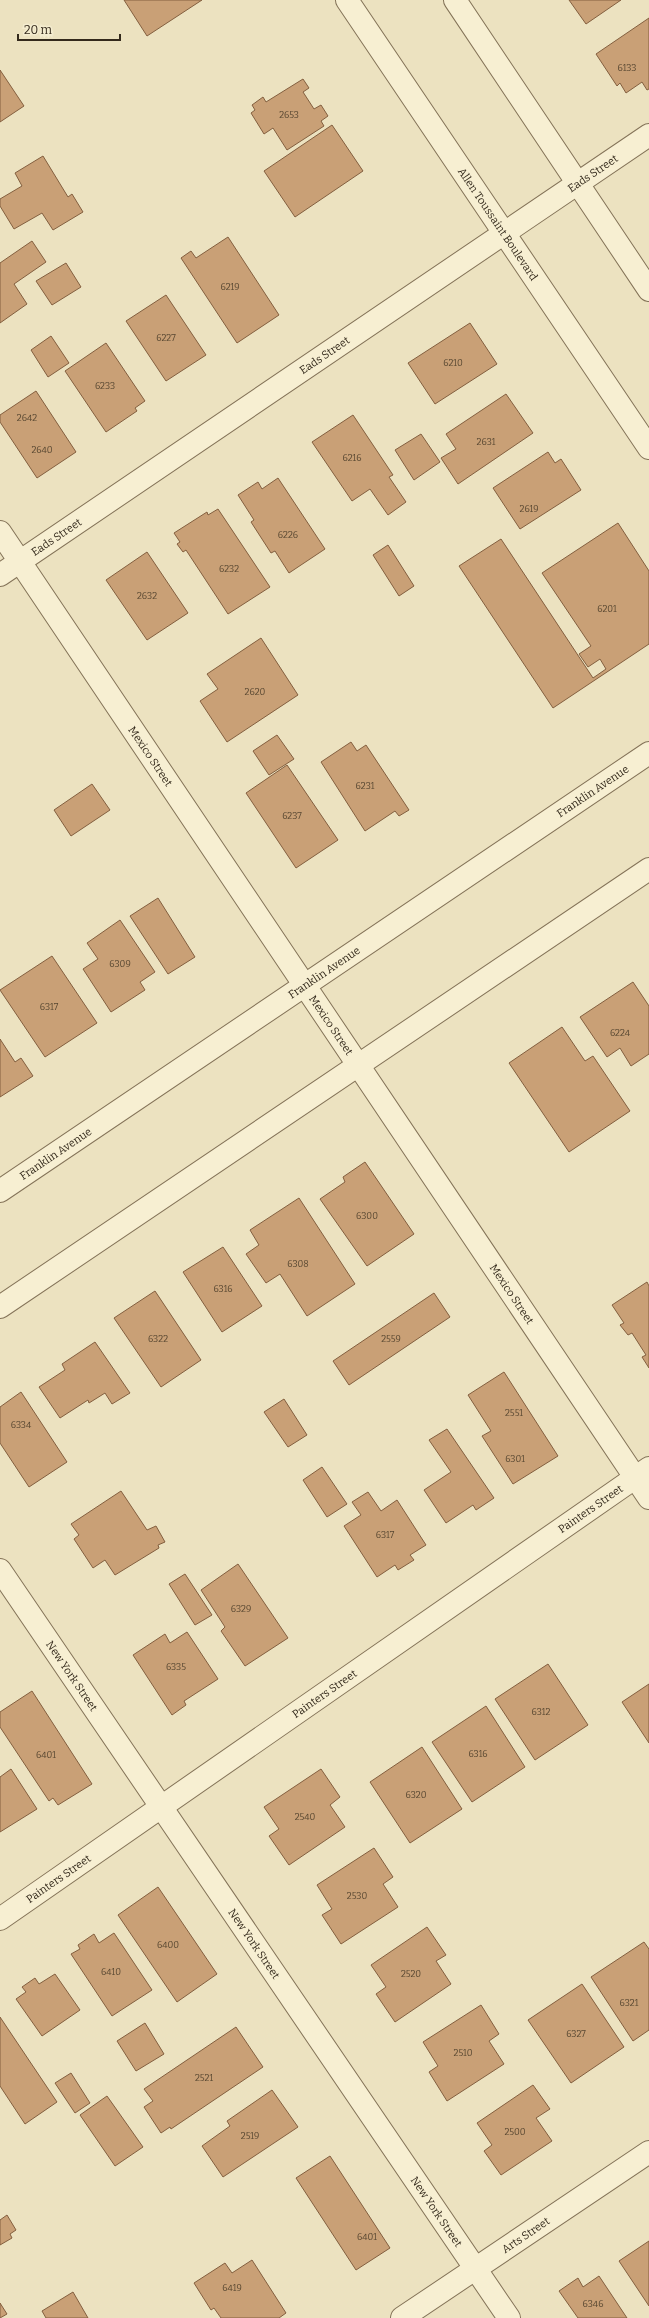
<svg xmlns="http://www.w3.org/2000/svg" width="649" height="2318" viewBox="0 0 649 2318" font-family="Bitter,serif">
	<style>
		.building { fill: #c9a076; stroke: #835f3f }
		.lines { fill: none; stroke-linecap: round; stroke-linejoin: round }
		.minor-casing { stroke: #847358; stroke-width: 24 }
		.minor { stroke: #f7efd2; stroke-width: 22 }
		.labels { text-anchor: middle; stroke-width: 3; stroke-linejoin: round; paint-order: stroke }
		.number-label { font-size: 9px; fill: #594832 }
		.street-label { font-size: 11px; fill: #342a1c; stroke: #f4eccf }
	</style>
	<rect width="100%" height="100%" fill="#ece2c0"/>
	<path class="building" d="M 124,0 L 202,0 L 147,36 Z
		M 569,0 L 621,0 L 586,24 Z
		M 649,18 L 649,89 L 647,90 L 642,82 L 626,93 L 620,83 L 617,86 L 596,54 Z
		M 0,70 L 24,106 L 0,122 Z
		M 303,79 L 309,88 L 303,92 L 314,109 L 321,105 L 328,116 L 321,121 L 324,126 L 287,150 L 273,128 L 264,134 L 251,113 L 255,110 L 252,105 L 263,97 L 266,102 Z
		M 332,125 L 363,171 L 295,217 L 264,171 Z
		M 43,156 L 68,197 L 72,194 L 83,212 L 53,230 L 42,213 L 14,229 L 0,206 L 0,199 L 22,186 L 15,173 Z
		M 228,237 L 279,315 L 237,343 L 181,258 L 191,251 L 196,258 Z
		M 32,241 L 46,262 L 14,284 L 27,304 L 0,323 L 0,263 Z
		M 66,263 L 81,287 L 52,305 L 36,281 Z
		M 166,295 L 206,355 L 166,381 L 126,321 Z
		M 470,323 L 497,364 L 435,404 L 408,363 Z
		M 51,336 L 69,363 L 48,377 L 31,350 Z
		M 106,343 L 145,401 L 135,408 L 137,411 L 106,432 L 65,371 Z
		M 36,391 L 76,452 L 37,478 L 0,422 L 0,415 Z
		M 506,394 L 533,433 L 458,484 L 441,458 L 456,449 L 446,434 Z
		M 353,415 L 393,475 L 389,477 L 406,502 L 388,515 L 370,489 L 352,501 L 312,442 Z
		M 421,434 L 440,462 L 414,480 L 395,450 Z
		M 548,452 L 555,463 L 561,459 L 581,490 L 520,529 L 493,488 Z
		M 278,478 L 325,549 L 289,573 L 275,551 L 271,553 L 251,522 L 254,520 L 238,495 L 258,482 L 262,489 Z
		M 218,509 L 270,587 L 228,614 L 186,550 L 183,552 L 177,544 L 180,542 L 174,533 L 207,512 L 208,515 Z
		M 618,523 L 649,571 L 649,644 L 553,708 L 459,566 L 501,539 L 593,678 L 606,669 L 600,659 L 588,667 L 579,654 L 591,646 L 542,573 Z
		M 388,545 L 414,586 L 399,596 L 373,555 Z
		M 147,552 L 188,613 L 147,640 L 106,580 Z
		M 261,638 L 298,695 L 227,742 L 200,701 L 218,689 L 207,674 Z
		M 277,735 L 294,759 L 269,775 L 253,751 Z
		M 351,742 L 357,751 L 366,745 L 409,810 L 399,816 L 395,811 L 365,831 L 321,762 Z
		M 287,765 L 338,840 L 296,868 L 246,793 Z
		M 92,784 L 110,810 L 71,836 L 54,810 Z
		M 158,898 L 195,957 L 168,974 L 130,916 Z
		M 120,920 L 155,972 L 140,982 L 145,990 L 111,1012 L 83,969 L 98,959 L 87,943 Z
		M 52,956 L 97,1023 L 45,1057 L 0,990 Z
		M 633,982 L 649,1006 L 649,1054 L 631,1066 L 620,1048 L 607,1057 L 580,1017 Z
		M 562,1027 L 585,1061 L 593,1056 L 630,1111 L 569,1152 L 509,1063 Z
		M 0,1039 L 15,1062 L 21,1058 L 33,1076 L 0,1097 Z
		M 365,1162 L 414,1234 L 367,1266 L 320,1199 L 345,1182 L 343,1177 Z
		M 299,1198 L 355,1284 L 307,1316 L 280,1274 L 266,1283 L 246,1254 L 259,1245 L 250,1230 Z
		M 223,1247 L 262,1306 L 222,1332 L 183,1272 Z
		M 647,1282 L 649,1286 L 649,1368 L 642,1357 L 646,1355 L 632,1333 L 628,1335 L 620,1325 L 624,1323 L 612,1305 Z
		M 155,1291 L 201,1360 L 161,1387 L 114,1318 Z
		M 434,1293 L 450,1317 L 349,1385 L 333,1361 Z
		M 95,1342 L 130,1393 L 112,1404 L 105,1393 L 89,1403 L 88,1400 L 60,1418 L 39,1387 L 65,1370 L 62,1364 Z
		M 504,1372 L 558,1456 L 513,1484 L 482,1436 L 491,1431 L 468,1395 Z
		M 21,1392 L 67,1462 L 29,1487 L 0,1443 L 0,1407 Z
		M 284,1399 L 307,1435 L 288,1447 L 264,1412 Z
		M 447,1429 L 494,1498 L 476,1510 L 473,1505 L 446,1523 L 424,1490 L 451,1472 L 429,1440 Z
		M 322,1467 L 347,1504 L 327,1517 L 303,1480 Z
		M 121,1491 L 147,1530 L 156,1526 L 165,1542 L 158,1545 L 159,1548 L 115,1575 L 105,1560 L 93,1568 L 74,1539 L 79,1535 L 71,1524 Z
		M 368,1492 L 381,1511 L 397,1500 L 426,1545 L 410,1555 L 414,1560 L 398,1570 L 395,1565 L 377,1577 L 344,1526 L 361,1515 L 352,1502 Z
		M 238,1564 L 288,1638 L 245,1666 L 221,1631 L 225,1627 L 201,1590 Z
		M 185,1574 L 212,1615 L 195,1625 L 169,1584 Z
		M 187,1632 L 218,1679 L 184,1701 L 186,1705 L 172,1715 L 133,1655 L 165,1634 L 170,1643 Z
		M 548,1664 L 588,1725 L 535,1760 L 495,1699 Z
		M 649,1684 L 649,1743 L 622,1702 Z
		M 32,1691 L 92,1784 L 58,1805 L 53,1798 L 49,1801 L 0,1727 L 0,1712 Z
		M 486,1706 L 525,1767 L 472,1802 L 432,1742 Z
		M 422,1747 L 462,1809 L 410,1843 L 370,1782 Z
		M 11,1769 L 37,1809 L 0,1832 L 0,1777 Z
		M 321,1769 L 340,1797 L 330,1805 L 345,1827 L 289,1865 L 269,1836 L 279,1829 L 264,1807 Z
		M 374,1848 L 393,1877 L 383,1884 L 398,1907 L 341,1944 L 322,1915 L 332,1909 L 317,1885 Z
		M 158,1887 L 217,1974 L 177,2002 L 118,1915 Z
		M 427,1927 L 446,1955 L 436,1961 L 451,1984 L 395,2022 L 376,1994 L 386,1987 L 371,1965 Z
		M 114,1933 L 152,1990 L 112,2016 L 71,1954 L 80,1949 L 78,1945 L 94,1934 L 99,1943 Z
		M 644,1942 L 649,1949 L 649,2030 L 633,2041 L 591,1977 Z
		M 55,1974 L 80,2010 L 42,2036 L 16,1999 L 26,1992 L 22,1987 L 35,1978 L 39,1984 Z
		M 582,1984 L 624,2047 L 571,2083 L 528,2020 Z
		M 481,2005 L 499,2034 L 489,2041 L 504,2064 L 447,2101 L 429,2072 L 438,2066 L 423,2042 Z
		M 0,2017 L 57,2102 L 25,2124 L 0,2086 Z
		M 145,2023 L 164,2054 L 136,2071 L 117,2041 Z
		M 236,2027 L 263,2067 L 171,2129 L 170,2127 L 161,2133 L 144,2107 L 153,2101 L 144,2089 Z
		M 71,2073 L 90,2103 L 75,2113 L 55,2083 Z
		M 533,2085 L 550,2109 L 536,2118 L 552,2141 L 501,2175 L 484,2151 L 492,2145 L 477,2123 Z
		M 272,2090 L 298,2127 L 223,2177 L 202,2146 L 230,2126 L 227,2121 Z
		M 107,2096 L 143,2147 L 115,2166 L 80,2115 Z
		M 330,2156 L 390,2248 L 356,2270 L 296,2178 Z
		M 7,2215 L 16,2230 L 10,2234 L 12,2238 L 0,2245 L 0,2220 Z
		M 649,2241 L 649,2306 L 619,2261 Z
		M 252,2260 L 286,2313 L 279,2318 L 221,2318 L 214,2308 L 211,2310 L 194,2283 L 225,2263 L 232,2273 Z
		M 599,2276 L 627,2318 L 578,2318 L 559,2291 L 578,2278 L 583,2287 Z
		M 73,2292 L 88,2318 L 46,2318 L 42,2311 Z
		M 0,2303 L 7,2314 L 0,2318 Z"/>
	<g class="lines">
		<g class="minor-casing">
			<g id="minor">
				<path id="s1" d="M 347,0 L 649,448"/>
				<path d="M 455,0 L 649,290"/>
				<path id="s2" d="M 0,532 L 649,1498"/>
				<path id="s3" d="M 0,575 L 649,135"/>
				<path id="s4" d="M 0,1191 L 649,753"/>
				<path d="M 0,1307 L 649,869"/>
				<path id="s5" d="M 0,1570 L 509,2318"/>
				<path id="s6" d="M 0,1919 L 649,1468"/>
				<path id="s7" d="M 402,2318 L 649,2152"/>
			</g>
		</g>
		<use href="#minor" class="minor"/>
	</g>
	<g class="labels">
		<g class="number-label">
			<text x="627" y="71">6133</text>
			<text x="289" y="118">2653</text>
			<text x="230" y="290">6219</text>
			<text x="166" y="341">6227</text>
			<text x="453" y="366">6210</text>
			<text x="105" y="389">6233</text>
			<text x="27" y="421">2642</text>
			<text x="486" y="445">2631</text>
			<text x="42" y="453">2640</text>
			<text x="352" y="461">6216</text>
			<text x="529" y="512">2619</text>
			<text x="288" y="538">6226</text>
			<text x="229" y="572">6232</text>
			<text x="147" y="599">2632</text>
			<text x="607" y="612">6201</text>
			<text x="255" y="695">2620</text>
			<text x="365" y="789">6231</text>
			<text x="292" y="819">6237</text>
			<text x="120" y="967">6309</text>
			<text x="49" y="1010">6317</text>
			<text x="620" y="1036">6224</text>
			<text x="367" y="1219">6300</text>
			<text x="298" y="1267">6308</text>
			<text x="223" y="1292">6316</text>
			<text x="158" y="1342">6322</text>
			<text x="391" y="1342">2559</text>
			<text x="514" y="1416">2551</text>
			<text x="21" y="1428">6334</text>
			<text x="515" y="1462">6301</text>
			<text x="385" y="1538">6317</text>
			<text x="241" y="1612">6329</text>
			<text x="176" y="1670">6335</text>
			<text x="541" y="1715">6312</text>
			<text x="478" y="1757">6316</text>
			<text x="46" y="1758">6401</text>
			<text x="416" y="1798">6320</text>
			<text x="305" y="1820">2540</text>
			<text x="357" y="1899">2530</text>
			<text x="168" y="1948">6400</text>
			<text x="111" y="1975">6410</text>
			<text x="411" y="1977">2520</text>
			<text x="629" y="2006">6321</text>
			<text x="576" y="2037">6327</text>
			<text x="463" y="2056">2510</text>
			<text x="204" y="2081">2521</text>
			<text x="515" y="2135">2500</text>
			<text x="250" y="2139">2519</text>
			<text x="367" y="2240">6401</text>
			<text x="232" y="2291">6419</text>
			<text x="593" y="2307">6346</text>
		</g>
		<g class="street-label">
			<text dy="4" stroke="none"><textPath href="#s3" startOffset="716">Eads Street</textPath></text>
			<text dy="4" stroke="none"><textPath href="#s1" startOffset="270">Allen Toussaint Boulevard</textPath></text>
			<text dy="4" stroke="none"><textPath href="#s3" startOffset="392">Eads Street</textPath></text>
			<text dy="4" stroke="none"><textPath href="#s3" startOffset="68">Eads Street</textPath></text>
			<text dy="4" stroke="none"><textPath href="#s2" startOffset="270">Mexico Street</textPath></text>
			<text dy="4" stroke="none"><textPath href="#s4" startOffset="715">Franklin Avenue</textPath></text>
			<text dy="4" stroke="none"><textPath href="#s4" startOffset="391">Franklin Avenue</textPath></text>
			<text dy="4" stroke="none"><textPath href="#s2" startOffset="594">Mexico Street</textPath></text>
			<text dy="4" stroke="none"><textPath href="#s4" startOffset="67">Franklin Avenue</textPath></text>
			<text dy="4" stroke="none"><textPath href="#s2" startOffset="918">Mexico Street</textPath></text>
			<text dy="4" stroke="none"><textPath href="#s6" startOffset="719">Painters Street</textPath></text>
			<text dy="4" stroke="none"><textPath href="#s5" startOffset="128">New York Street</textPath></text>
			<text dy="4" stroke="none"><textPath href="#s6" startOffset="395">Painters Street</textPath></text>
			<text dy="4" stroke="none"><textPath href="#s6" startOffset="71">Painters Street</textPath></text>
			<text dy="4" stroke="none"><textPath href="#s5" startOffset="452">New York Street</textPath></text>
			<text dy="4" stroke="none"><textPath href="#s5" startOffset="776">New York Street</textPath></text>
			<text dy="4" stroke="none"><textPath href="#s7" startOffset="149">Arts Street</textPath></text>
		</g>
	</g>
	<path d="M18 34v6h102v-6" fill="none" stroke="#342a1c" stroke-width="2"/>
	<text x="24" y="34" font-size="12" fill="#342a1c" stroke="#f4eccf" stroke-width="3" paint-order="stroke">20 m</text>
</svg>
